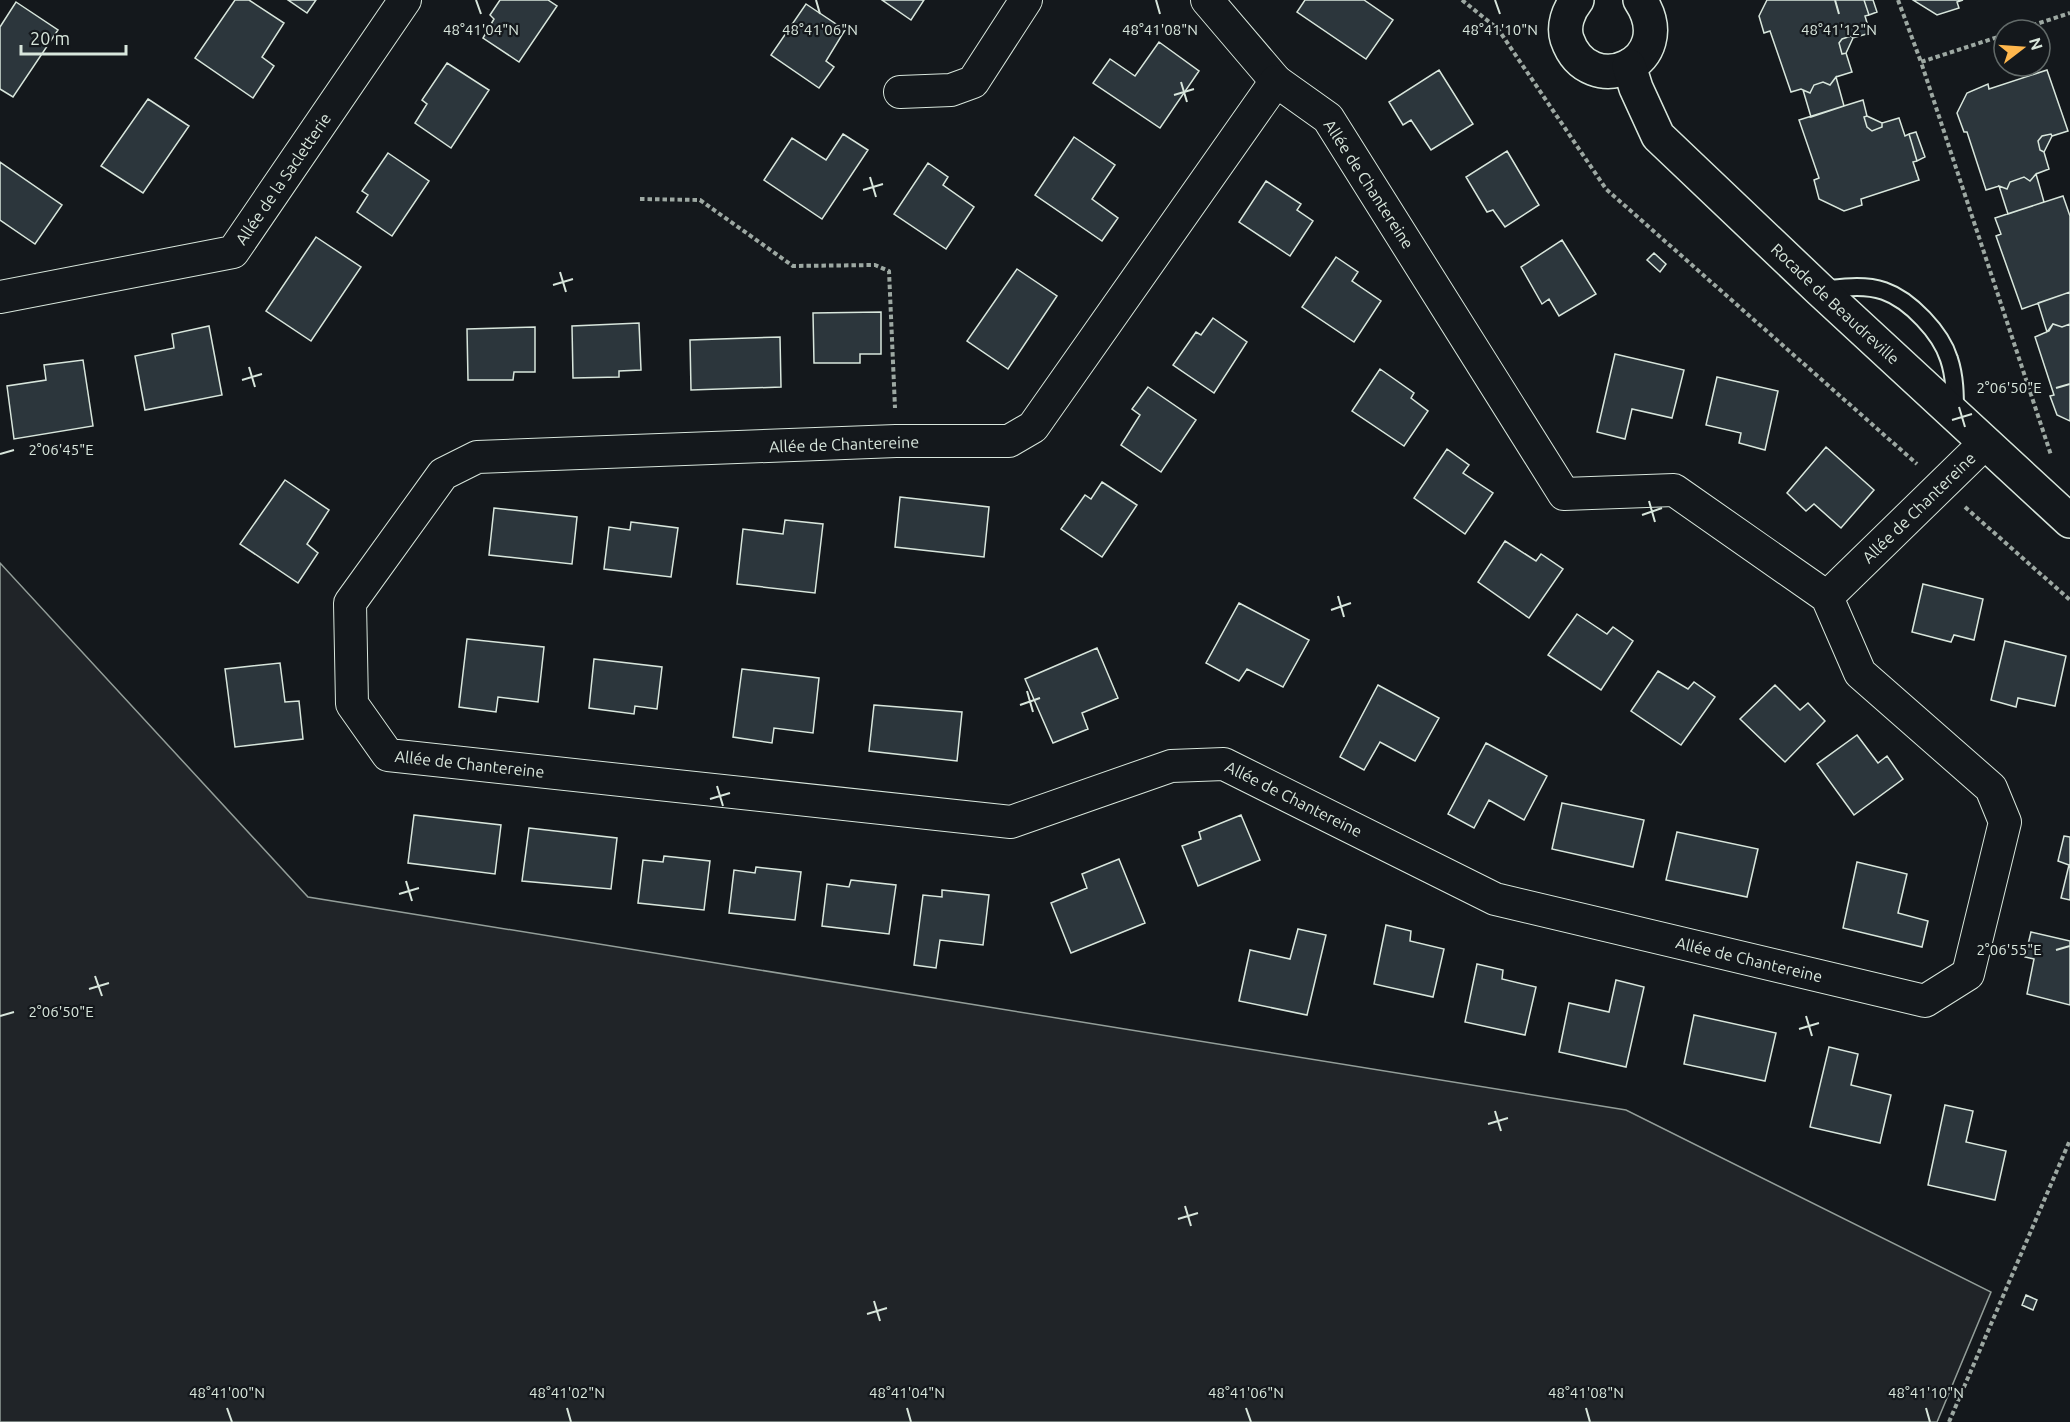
<svg xmlns="http://www.w3.org/2000/svg" width="2070" height="1422" viewBox="0 0 2070 1422" font-family="Ubuntu,sans-serif">
	<style>
		.green { fill: #202428; stroke: #939e99; stroke-width: 1.5 }
		.building { fill: #2c363c; stroke: #d8e6dc; stroke-width: 1.5 }
		.lines { fill: none; stroke-linecap: round; stroke-linejoin: round }
		.service-casing { stroke: #d8e6dc; stroke-width: 20 }
		.minor-casing { stroke: #d8e6dc; stroke-width: 34 }
		.tertiary-casing { stroke: #d8e6dc; stroke-width: 36 }
		.path { stroke: #9da8a2; stroke-width: 4; stroke-dasharray: 4.5 3; stroke-linecap: butt }
		.service { stroke: #14181c; stroke-width: 16 }
		.minor { stroke: #14181c; stroke-width: 32 }
		.tertiary { stroke: #14181c; stroke-width: 33 }
		.ticks { fill: none; stroke: #d8e6dc; stroke-width: 2 }
		.labels { text-anchor: middle; stroke-width: 4.5; stroke-linejoin: round; paint-order: stroke }
		.street-label { font-size: 16px; fill: #d8e6dc; stroke: #14181c }
		.ticks-label { font-size: 15px; text-anchor: middle; fill: #d8e6dc; stroke: #14181c; stroke-width: 4.5; stroke-linejoin: round; paint-order: stroke }
	</style>
	<rect width="100%" height="100%" fill="#14181c"/>
	<path class="green" d="M 0,563 L 308,897 L 1626,1110 L 1991,1292 L 1937,1422 L 0,1422 Z"/>
	<path class="building" d="M 235,0 L 249,0 L 284,23 L 262,57 L 274,66 L 253,98 L 195,58 Z
		M 288,0 L 316,0 L 307,13 Z
		M 500,0 L 548,0 L 557,6 L 519,62 L 483,38 L 494,19 L 490,15 Z
		M 882,0 L 924,0 L 911,20 Z
		M 1305,0 L 1364,0 L 1393,20 L 1366,59 L 1297,12 Z
		M 1767,0 L 1864,0 L 1869,15 L 1865,16 L 1870,33 L 1853,38 L 1851,36 L 1842,39 L 1839,43 L 1842,54 L 1846,53 L 1852,72 L 1836,77 L 1830,85 L 1823,82 L 1814,85 L 1810,93 L 1801,89 L 1791,92 L 1770,31 L 1764,33 L 1759,16 Z
		M 1864,0 L 1873,0 L 1877,12 L 1869,15 Z
		M 1913,0 L 1963,0 L 1957,2 L 1959,8 L 1937,15 Z
		M 16,2 L 58,30 L 13,97 L 0,89 L 0,27 Z
		M 806,4 L 845,30 L 826,61 L 834,67 L 819,88 L 771,55 Z
		M 1851,36 L 1853,38 L 1846,53 L 1842,54 L 1839,43 L 1842,39 Z
		M 1159,42 L 1199,71 L 1160,128 L 1093,83 L 1110,59 L 1135,76 Z
		M 447,63 L 489,90 L 451,148 L 415,123 L 427,104 L 422,100 Z
		M 1439,70 L 1473,124 L 1431,150 L 1411,120 L 1403,125 L 1389,102 Z
		M 2047,70 L 2068,131 L 2052,136 L 2051,134 L 2042,136 L 2038,141 L 2040,150 L 2044,152 L 2049,169 L 2036,174 L 2030,181 L 2024,177 L 2010,182 L 2007,189 L 1999,186 L 1986,190 L 1967,132 L 1964,132 L 1957,113 L 1967,93 L 1988,84 L 1989,89 Z
		M 1836,77 L 1844,106 L 1811,117 L 1803,90 L 1810,93 L 1814,85 L 1823,82 L 1830,85 Z
		M 148,99 L 189,126 L 143,193 L 101,166 Z
		M 1863,100 L 1867,116 L 1864,117 L 1867,127 L 1872,131 L 1882,127 L 1882,123 L 1899,118 L 1905,136 L 1909,134 L 1917,161 L 1913,162 L 1919,180 L 1861,199 L 1862,205 L 1844,211 L 1819,199 L 1814,180 L 1819,178 L 1799,120 Z
		M 1867,116 L 1882,123 L 1882,127 L 1872,131 L 1867,127 L 1864,117 Z
		M 1916,132 L 1925,157 L 1917,161 L 1909,134 Z
		M 843,134 L 868,150 L 822,219 L 764,180 L 792,138 L 826,160 Z
		M 2051,134 L 2052,136 L 2044,152 L 2040,150 L 2038,141 L 2042,136 Z
		M 1074,137 L 1115,165 L 1092,199 L 1118,218 L 1102,241 L 1035,195 Z
		M 1507,151 L 1539,205 L 1505,227 L 1493,210 L 1487,212 L 1466,177 Z
		M 388,153 L 429,181 L 392,236 L 357,212 L 368,195 L 362,191 Z
		M 0,162 L 62,205 L 35,244 L 0,220 Z
		M 928,163 L 948,177 L 943,185 L 974,207 L 946,249 L 894,214 Z
		M 2036,174 L 2044,202 L 2008,214 L 1999,186 L 2007,189 L 2010,182 L 2024,177 L 2030,181 Z
		M 1266,181 L 1301,204 L 1297,210 L 1313,221 L 1290,256 L 1239,222 Z
		M 2063,196 L 2070,216 L 2070,292 L 2022,309 L 1996,236 L 2001,234 L 1995,218 Z
		M 316,237 L 361,267 L 311,341 L 266,311 Z
		M 1562,240 L 1596,294 L 1559,316 L 1549,299 L 1542,304 L 1521,267 Z
		M 1654,253 L 1666,264 L 1660,272 L 1647,260 Z
		M 1336,257 L 1358,272 L 1352,281 L 1381,301 L 1354,342 L 1302,307 Z
		M 1017,269 L 1057,296 L 1008,369 L 967,341 Z
		M 2070,292 L 2070,324 L 2062,327 L 2053,324 L 2047,332 L 2038,303 Z
		M 881,312 L 881,354 L 860,354 L 860,363 L 814,363 L 813,313 Z
		M 1213,318 L 1247,342 L 1214,393 L 1173,365 L 1196,332 L 1201,335 Z
		M 639,323 L 641,370 L 619,371 L 619,377 L 573,378 L 572,326 Z
		M 2053,324 L 2062,327 L 2070,324 L 2070,421 L 2057,415 L 2050,396 L 2054,395 L 2035,337 L 2049,331 Z
		M 209,326 L 222,395 L 145,410 L 135,356 L 174,348 L 172,334 Z
		M 535,327 L 535,372 L 514,372 L 513,380 L 468,380 L 467,329 Z
		M 780,337 L 781,387 L 691,390 L 690,340 Z
		M 1615,354 L 1684,370 L 1672,418 L 1632,409 L 1625,439 L 1597,432 Z
		M 83,360 L 93,426 L 14,439 L 7,386 L 46,380 L 44,365 Z
		M 1380,369 L 1414,393 L 1411,398 L 1428,411 L 1404,446 L 1352,411 Z
		M 1717,377 L 1778,391 L 1765,450 L 1739,443 L 1741,433 L 1706,425 Z
		M 1148,387 L 1196,420 L 1161,472 L 1121,445 L 1140,415 L 1132,409 Z
		M 1826,447 L 1874,490 L 1841,528 L 1814,504 L 1806,511 L 1787,493 Z
		M 1447,449 L 1469,465 L 1463,473 L 1493,493 L 1465,534 L 1414,498 Z
		M 285,480 L 329,510 L 307,544 L 318,553 L 298,583 L 240,544 Z
		M 1102,482 L 1137,505 L 1102,557 L 1061,529 L 1085,495 L 1091,499 Z
		M 900,497 L 989,507 L 984,557 L 895,547 Z
		M 494,508 L 577,517 L 572,564 L 489,555 Z
		M 785,520 L 823,524 L 815,593 L 737,584 L 743,529 L 783,534 Z
		M 631,522 L 678,528 L 671,577 L 604,569 L 609,527 L 630,530 Z
		M 1505,541 L 1536,561 L 1541,554 L 1563,569 L 1529,618 L 1478,582 Z
		M 1923,584 L 1983,599 L 1974,640 L 1954,635 L 1951,642 L 1912,632 Z
		M 1239,603 L 1309,640 L 1283,687 L 1247,669 L 1239,681 L 1206,663 Z
		M 1577,614 L 1607,634 L 1613,627 L 1633,641 L 1601,690 L 1548,655 Z
		M 467,639 L 544,647 L 538,702 L 498,697 L 496,712 L 459,707 Z
		M 2005,641 L 2066,656 L 2055,706 L 2018,698 L 2016,707 L 1991,700 Z
		M 1097,648 L 1118,698 L 1082,713 L 1088,729 L 1053,743 L 1025,679 Z
		M 594,659 L 662,667 L 657,709 L 635,706 L 634,714 L 589,708 Z
		M 280,663 L 285,702 L 299,701 L 303,739 L 235,747 L 225,669 Z
		M 742,669 L 819,678 L 813,733 L 774,728 L 772,743 L 733,737 Z
		M 1658,671 L 1688,689 L 1694,682 L 1715,697 L 1681,745 L 1631,711 Z
		M 1378,685 L 1439,718 L 1415,761 L 1380,742 L 1364,770 L 1340,757 Z
		M 1775,685 L 1800,710 L 1808,703 L 1825,721 L 1785,762 L 1740,719 Z
		M 874,705 L 962,712 L 957,761 L 869,751 Z
		M 1857,735 L 1878,763 L 1887,756 L 1903,779 L 1854,815 L 1817,764 Z
		M 1486,743 L 1547,776 L 1524,820 L 1489,800 L 1474,828 L 1448,814 Z
		M 1562,803 L 1644,820 L 1633,867 L 1552,849 Z
		M 414,815 L 501,825 L 495,874 L 408,863 Z
		M 1241,815 L 1260,860 L 1198,886 L 1182,846 L 1201,839 L 1199,832 Z
		M 529,828 L 617,838 L 611,889 L 522,881 Z
		M 1677,832 L 1758,849 L 1747,897 L 1666,880 Z
		M 2064,836 L 2070,837 L 2070,900 L 2061,898 L 2069,865 L 2058,861 Z
		M 664,856 L 710,861 L 704,910 L 638,903 L 643,860 L 663,862 Z
		M 1119,859 L 1145,923 L 1071,953 L 1051,903 L 1087,888 L 1082,874 Z
		M 1857,862 L 1907,874 L 1898,913 L 1928,921 L 1922,947 L 1843,928 Z
		M 756,867 L 801,872 L 795,920 L 729,913 L 734,870 L 755,873 Z
		M 851,880 L 896,885 L 889,934 L 822,926 L 827,884 L 849,887 Z
		M 942,890 L 989,895 L 983,945 L 940,940 L 936,968 L 914,965 L 923,895 L 942,897 Z
		M 1386,925 L 1411,931 L 1410,941 L 1444,949 L 1433,997 L 1374,984 Z
		M 1298,929 L 1326,935 L 1307,1015 L 1239,1001 L 1250,950 L 1290,959 Z
		M 2031,932 L 2070,941 L 2070,1005 L 2027,994 L 2034,959 L 2025,957 Z
		M 1477,964 L 1503,970 L 1502,979 L 1536,987 L 1525,1035 L 1465,1022 Z
		M 1616,980 L 1644,987 L 1626,1067 L 1559,1052 L 1569,1003 L 1609,1012 Z
		M 1694,1015 L 1776,1033 L 1765,1081 L 1684,1064 Z
		M 1829,1047 L 1858,1054 L 1851,1085 L 1891,1095 L 1880,1143 L 1810,1127 Z
		M 1945,1105 L 1973,1111 L 1966,1142 L 2006,1151 L 1995,1200 L 1928,1185 Z
		M 2026,1295 L 2037,1300 L 2033,1310 L 2022,1305 Z"/>
	<g class="lines">
		<g class="service-casing">
			<path id="service" d="M 1820,290 C 1841,288 1863,284 1884,291 C 1910,300 1941,333 1949,359 C 1955,377 1955,395 1955,414"/>
		</g>
		<g class="minor-casing">
			<g id="minor">
				<path d="M 1207,0 L 1276,81"/>
				<path d="M 900,92 L 951,90 L 973,82 L 1026,0"/>
				<path id="s1" d="M 0,297 L 233,252 L 405,0"/>
				<path id="s2" d="M 1827,597 L 1674,490 L 1564,494 L 1328,118 L 1276,81 L 1033,427 L 1009,441 L 896,441 L 477,457 L 443,474 L 350,603 L 352,704 L 388,755 L 1011,822 L 1171,766 L 1224,764 L 1495,899 L 1925,1001 L 1968,974 L 2005,822 L 1991,788 L 1860,673 L 1827,597 L 1985,443"/>
			</g>
		</g>
		<g class="tertiary-casing">
			<g id="tertiary">
				<path d="M 1577,0 C 1568,11 1563,26 1567,39 C 1589,103 1681,62 1640,0"/>
				<path id="s3" d="M 1629,66 L 1636,88 L 1658,136 L 1820,290 L 2070,521"/>
			</g>
		</g>
		<path class="path" d="M 1462,0 L 1498,29 L 1606,189 L 1917,464
			M 1898,0 L 1921,62
			M 2018,30 L 2070,13
			M 2004,35 L 1921,62 L 2051,455
			M 640,199 L 700,200 L 793,266 L 875,265 L 889,271 L 895,408
			M 1965,507 L 2070,600
			M 1949,1422 L 2070,1140"/>
		<use href="#service" class="service"/>
		<use href="#minor" class="minor"/>
		<use href="#tertiary" class="tertiary"/>
	</g>
	<path class="ticks" d="M 476,0 L 481,14M 816,0 L 820,14M 1156,0 L 1160,14M 1495,0 L 1500,14M 1835,0 L 1839,14M 1181,82 L 1187,102M 1174,95 L 1194,89M 870,177 L 876,197M 863,190 L 883,184M 560,272 L 566,292M 553,285 L 573,279M 249,367 L 255,387M 242,380 L 262,374M 2056,388 L 2070,384M 1959,407 L 1965,427M 1952,420 L 1972,414M 0,454 L 14,450M 1649,501 L 1655,522M 1642,515 L 1662,508M 1338,596 L 1344,617M 1331,610 L 1351,603M 1027,691 L 1033,712M 1020,705 L 1040,698M 717,786 L 723,806M 710,799 L 730,793M 406,881 L 412,901M 399,894 L 419,888M 2056,950 L 2070,946M 95,976 L 102,996M 89,989 L 109,983M 0,1016 L 14,1012M 1806,1016 L 1812,1036M 1799,1029 L 1819,1023M 1495,1111 L 1501,1131M 1488,1124 L 1508,1118M 1185,1206 L 1191,1226M 1178,1219 L 1198,1213M 874,1301 L 880,1321M 867,1314 L 887,1308M 227,1408 L 232,1422M 567,1408 L 571,1422M 907,1408 L 911,1422M 1246,1408 L 1251,1422M 1586,1408 L 1590,1422M 1926,1408 L 1930,1422"/>
	<g class="labels">
		<g class="street-label">
			<text dy="6" stroke="none"><textPath href="#s1" startOffset="326">Allée de la Sacletterie</textPath></text>
			<text transform="translate(1369 184) rotate(57)" y="6">Allée de Chantereine</text>
			<text dy="6" stroke="none"><textPath href="#s3" startOffset="320">Rocade de Beaudreville</textPath></text>
			<text transform="translate(844 444) rotate(-2)" y="6">Allée de Chantereine</text>
			<text dy="6" stroke="none"><textPath href="#s2" startOffset="4371">Allée de Chantereine</textPath></text>
			<text dy="6" stroke="none"><textPath href="#s2" startOffset="2230">Allée de Chantereine</textPath></text>
			<text dy="6" stroke="none"><textPath href="#s2" startOffset="3075">Allée de Chantereine</textPath></text>
			<text dy="6" stroke="none"><textPath href="#s2" startOffset="3561">Allée de Chantereine</textPath></text>
		</g>
	</g>
	<g class="ticks-label">
		<text x="481" y="35">48°41'04"N</text>
		<text x="820" y="35">48°41'06"N</text>
		<text x="1160" y="35">48°41'08"N</text>
		<text x="1500" y="35">48°41'10"N</text>
		<text x="1839" y="35">48°41'12"N</text>
		<text x="2009" y="393">2°06'50"E</text>
		<text x="61" y="455">2°06'45"E</text>
		<text x="2009" y="955">2°06'55"E</text>
		<text x="61" y="1017">2°06'50"E</text>
		<text x="227" y="1398">48°41'00"N</text>
		<text x="567" y="1398">48°41'02"N</text>
		<text x="907" y="1398">48°41'04"N</text>
		<text x="1246" y="1398">48°41'06"N</text>
		<text x="1586" y="1398">48°41'08"N</text>
		<text x="1926" y="1398">48°41'10"N</text>
	</g>
	<g transform="translate(2022 48) rotate(73)"><circle r="28" fill="#14181c" stroke="#626a69" stroke-width="1.5"/>
	<path d="M0-4.5L10 22L0 15L-10 22Z" fill="#ffb74d"/>
	<text y="-9" font-size="16" font-weight="bold" text-anchor="middle" fill="#d8e6dc">N</text>
	</g>
	<path d="M21 45v9h105v-9" fill="none" stroke="#d8e6dc" stroke-width="3"/>
	<text x="30" y="45" font-size="18" fill="#d8e6dc" stroke="#14181c" stroke-width="4.5" paint-order="stroke">20 m</text>
</svg>
